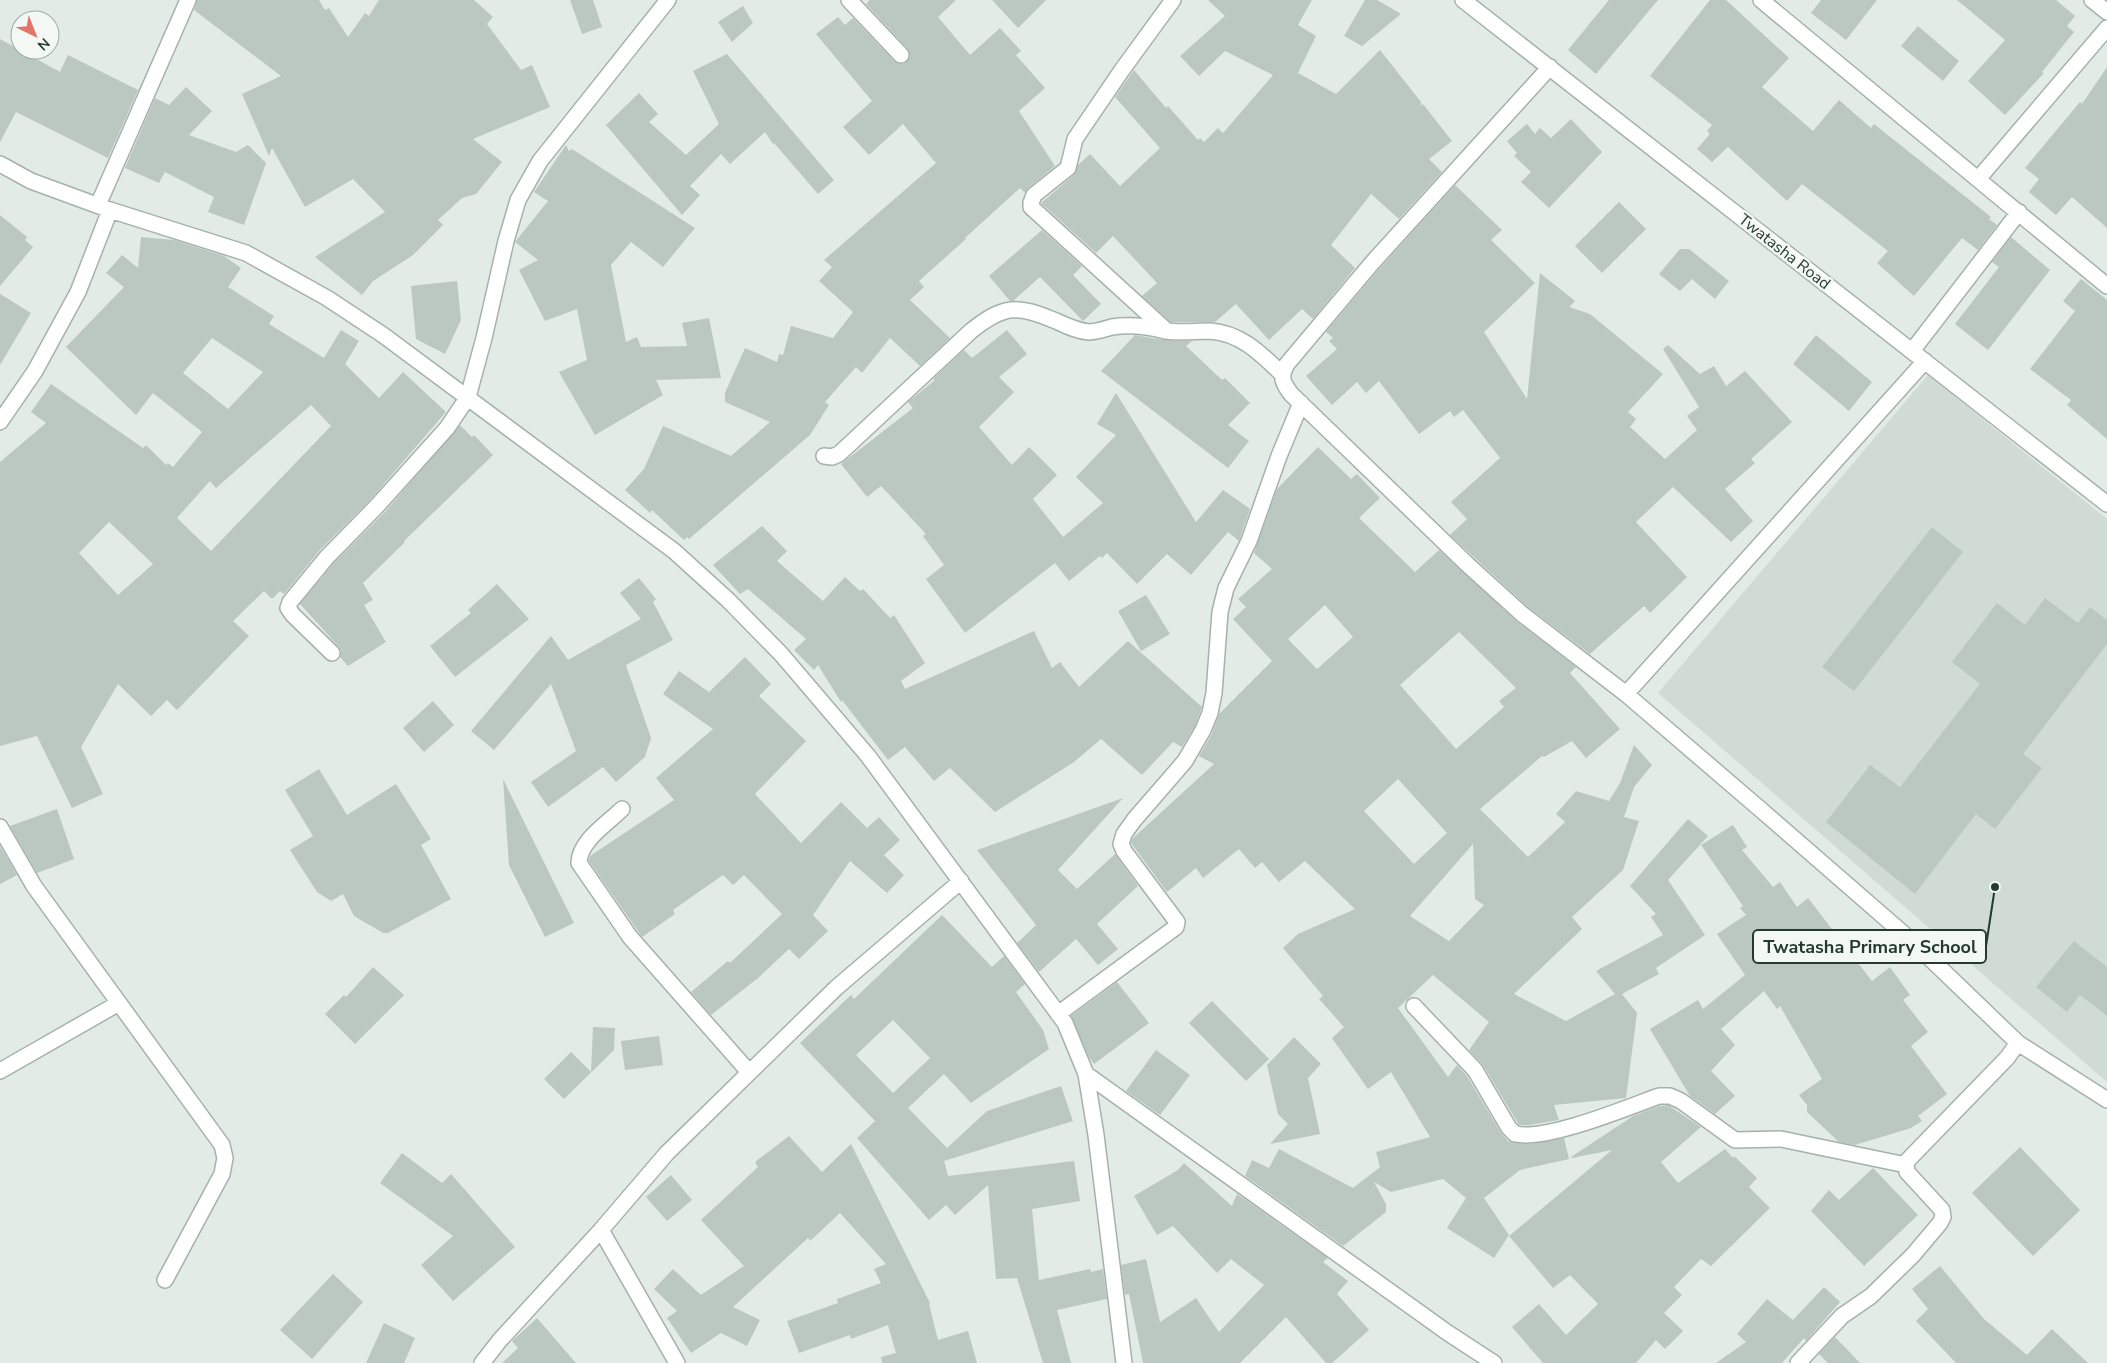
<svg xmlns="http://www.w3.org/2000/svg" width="2107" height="1363" viewBox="0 0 2107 1363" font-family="'Nunito Sans',sans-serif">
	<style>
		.built { fill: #d1dbd5 }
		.building { fill: #bbc8c1; fill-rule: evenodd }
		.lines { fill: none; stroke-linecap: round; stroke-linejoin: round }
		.street-casing { stroke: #a5b2ac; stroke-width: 18 }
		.street { stroke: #fff; stroke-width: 15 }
		.labels { text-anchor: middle; stroke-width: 5; stroke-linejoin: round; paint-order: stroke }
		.street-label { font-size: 16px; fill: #243a31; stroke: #f3f8f4 }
		.leader { fill: none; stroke: #243a31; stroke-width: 2 }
		.callout-dot { fill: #243a31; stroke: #f3f8f4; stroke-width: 2 }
		.callout { fill: #f3f8f4; stroke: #243a31; stroke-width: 2 }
		.callout-label { font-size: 18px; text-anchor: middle; font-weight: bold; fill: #243a31 }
	</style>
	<rect width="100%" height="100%" fill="#e2ebe6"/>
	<path class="built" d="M 1928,375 L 2107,519 L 2107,1082 L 1658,693 Z"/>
	<path class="building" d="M 197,0 L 319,0 L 325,10 L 329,8 L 348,37 L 365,13 L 369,16 L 379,0 L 474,0 L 493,17 L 487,24 L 521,70 L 532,65 L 550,107 L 473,139 L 502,162 L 476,194 L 462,198 L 438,220 L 443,225 L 413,255 L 373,281 L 362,295 L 315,257 L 385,212 L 353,179 L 305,207 L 272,148 L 269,156 L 242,94 L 281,76 L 194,10 Z
		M 570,0 L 593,0 L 602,27 L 582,34 Z
		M 870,0 L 956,0 L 938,17 L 970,55 L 1000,28 L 1021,51 L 1016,55 L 1045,88 L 1019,111 L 1055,166 L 1028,188 L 1025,193 L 1020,188 L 965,238 L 966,239 L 919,281 L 924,287 L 910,300 L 950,338 L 920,366 L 890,338 L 862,373 L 856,367 L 825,402 L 829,405 L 810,435 L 689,539 L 687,537 L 684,540 L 652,510 L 650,513 L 625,490 L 644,469 L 663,426 L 731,456 L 770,422 L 725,402 L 725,393 L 745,348 L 777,362 L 779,354 L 783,355 L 791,326 L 833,338 L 853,312 L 819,281 L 832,267 L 824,260 L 936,163 L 903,124 L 869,155 L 843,127 L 872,101 L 816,34 L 838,17 L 845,25 L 853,18 L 895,62 L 904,64 L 910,57 L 908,49 L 866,4 Z
		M 992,0 L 1046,0 L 1018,28 Z
		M 1208,0 L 1312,0 L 1298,25 L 1316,36 L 1298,73 L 1336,94 L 1380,50 L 1421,102 L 1421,106 L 1423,104 L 1452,141 L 1429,159 L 1442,172 L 1399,219 L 1371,194 L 1331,245 L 1355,268 L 1313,319 L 1302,309 L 1269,340 L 1236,304 L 1215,322 L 1171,322 L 1142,296 L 1157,283 L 1113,236 L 1096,253 L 1041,203 L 1074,175 L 1078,165 L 1090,154 L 1120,186 L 1160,148 L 1115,97 L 1134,70 L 1166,108 L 1168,106 L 1198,140 L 1200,138 L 1204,142 L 1218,128 L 1223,133 L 1273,75 L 1225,51 L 1199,76 L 1180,56 L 1225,16 Z
		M 1365,0 L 1377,0 L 1401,14 L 1362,46 L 1344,36 Z
		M 1609,0 L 1658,0 L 1596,74 L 1568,50 Z
		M 1710,0 L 1726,0 L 1789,58 L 1762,87 L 1813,131 L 1839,100 L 1871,128 L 1874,124 L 1991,217 L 1989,219 L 1997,225 L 1978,250 L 1962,238 L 1914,296 L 1877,263 L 1888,251 L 1802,184 L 1787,201 L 1728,147 L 1712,162 L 1697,149 L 1710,134 L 1707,131 L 1712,125 L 1650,76 Z
		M 1821,0 L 1877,0 L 1846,40 L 1811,13 Z
		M 1957,0 L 2056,0 L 2075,16 L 2067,26 L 2074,32 L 2042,72 L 2044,73 L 2005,115 L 1968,81 L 2005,40 Z
		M 743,6 L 753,23 L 732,42 L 718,22 Z
		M 1918,26 L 1959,61 L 1943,81 L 1901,46 Z
		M 0,39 L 60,72 L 68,55 L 138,90 L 108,158 L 16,112 L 0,142 Z
		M 727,54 L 834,180 L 818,194 L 774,143 L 773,144 L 765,132 L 730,164 L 721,154 L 690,186 L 700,195 L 682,215 L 606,125 L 639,93 L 658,114 L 649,122 L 686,155 L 719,124 L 693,71 Z
		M 2107,67 L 2107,228 L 2072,197 L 2056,215 L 2029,192 L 2039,179 L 2025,168 L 2080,102 L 2082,104 Z
		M 186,87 L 212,111 L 189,135 L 236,152 L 248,145 L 266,163 L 244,225 L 208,212 L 214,197 L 165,172 L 159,183 L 125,168 L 155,98 L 169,105 Z
		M 1571,119 L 1602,152 L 1549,208 L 1521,182 L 1531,172 L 1514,156 L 1517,153 L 1507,141 L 1527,124 L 1535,134 L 1540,128 L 1551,138 Z
		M 566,145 L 569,151 L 572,149 L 695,228 L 663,267 L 631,242 L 611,265 L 626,342 L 637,337 L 641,347 L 687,346 L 682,323 L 709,318 L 721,378 L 656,380 L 663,395 L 595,435 L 559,372 L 587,360 L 577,309 L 545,321 L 519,270 L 538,260 L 515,242 L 548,201 L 534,192 Z
		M 1455,185 L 1502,230 L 1491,240 L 1535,283 L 1484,332 L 1527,399 L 1540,273 L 1575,301 L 1569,307 L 1590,314 L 1663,374 L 1628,412 L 1636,419 L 1630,427 L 1665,459 L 1697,430 L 1687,416 L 1699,407 L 1663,349 L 1668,345 L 1700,374 L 1714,366 L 1726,386 L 1745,371 L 1792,422 L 1751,459 L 1755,463 L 1725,489 L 1753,521 L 1731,542 L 1673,487 L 1636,522 L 1687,577 L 1650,613 L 1644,606 L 1590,654 L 1528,607 L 1450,535 L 1467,519 L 1451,502 L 1500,458 L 1463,410 L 1454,417 L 1450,411 L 1419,434 L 1379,381 L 1366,393 L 1357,382 L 1332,405 L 1306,376 L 1337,349 L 1329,341 L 1333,338 L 1326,332 L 1379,269 Z
		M 1619,202 L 1646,229 L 1602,273 L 1575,246 Z
		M 0,215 L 27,237 L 25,240 L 33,247 L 0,286 Z
		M 1042,230 L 1082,266 L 1073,275 L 1101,304 L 1083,321 L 1040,277 L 1013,301 L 1010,301 L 989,276 Z
		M 141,237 L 174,240 L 224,256 L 241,268 L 228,287 L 274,316 L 269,324 L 324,358 L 341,330 L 359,341 L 345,364 L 379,398 L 403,372 L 446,412 L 370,500 L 320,550 L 284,594 L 280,591 L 272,599 L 264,591 L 233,621 L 249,636 L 177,710 L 167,700 L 151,716 L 118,684 L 81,747 L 103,794 L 72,808 L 37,736 L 0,746 L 0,462 L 46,423 L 31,412 L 51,384 L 143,448 L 146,445 L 166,465 L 168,463 L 173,467 L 202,432 L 153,393 L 136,415 L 66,347 L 124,287 L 106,273 L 122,255 L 138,268 ZM 212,338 L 263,372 L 228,409 L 183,373 ZM 311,405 L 331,426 L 211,551 L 177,518 L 210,481 L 216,488 ZM 109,522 L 153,564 L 118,595 L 79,553 Z
		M 2011,237 L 2050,270 L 1988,350 L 1955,324 L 1999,267 L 1992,262 Z
		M 1680,249 L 1689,249 L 1729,281 L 1715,299 L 1692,279 L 1680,291 L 1659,274 Z
		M 2081,279 L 2107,300 L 2107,439 L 2067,405 L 2071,400 L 2030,369 L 2075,311 L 2063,301 Z
		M 457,281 L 461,320 L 445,354 L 416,339 L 411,286 Z
		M 0,294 L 31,313 L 0,365 Z
		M 1007,330 L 1027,354 L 999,377 L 1014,392 L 979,427 L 1012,465 L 1029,447 L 1057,475 L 1033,499 L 1063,537 L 1103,503 L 1076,477 L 1116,435 L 1097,424 L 1116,393 L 1196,522 L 1223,490 L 1250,509 L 1239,541 L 1228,532 L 1191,575 L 1167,554 L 1137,584 L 1107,553 L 1102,558 L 1100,556 L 1069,581 L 1055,563 L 965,633 L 926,579 L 944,565 L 923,536 L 926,534 L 881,486 L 867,497 L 841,464 L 913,408 L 908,402 L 935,380 L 933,379 L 964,350 L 972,358 Z
		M 1135,335 L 1163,340 L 1192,341 L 1186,346 L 1222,380 L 1225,378 L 1250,403 L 1228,425 L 1249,441 L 1228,468 L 1101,371 Z
		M 1816,335 L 1872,382 L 1849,411 L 1793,364 Z
		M 460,425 L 472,437 L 474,435 L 493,455 L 404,541 L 405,542 L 363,583 L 373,600 L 364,605 L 386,642 L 348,666 L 340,657 L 341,651 L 339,647 L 300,604 L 334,563 L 384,513 Z
		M 1318,447 L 1351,479 L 1357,474 L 1380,498 L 1359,518 L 1415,572 L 1439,550 L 1516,621 L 1576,667 L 1570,673 L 1620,729 L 1586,758 L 1572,741 L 1544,757 L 1542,756 L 1480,809 L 1528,857 L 1565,822 L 1556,814 L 1576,791 L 1609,801 L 1620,783 L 1634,745 L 1652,765 L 1634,787 L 1624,817 L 1639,821 L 1623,870 L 1572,917 L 1582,929 L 1514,994 L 1566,1021 L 1615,994 L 1596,971 L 1663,935 L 1651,917 L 1656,914 L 1630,886 L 1688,819 L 1708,836 L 1668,880 L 1705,935 L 1656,968 L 1659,974 L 1622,994 L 1637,1013 L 1626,1098 L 1554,1105 L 1559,1120 L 1529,1125 L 1519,1125 L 1483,1065 L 1469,1050 L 1489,1022 L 1433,975 L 1398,1008 L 1448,1077 L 1457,1065 L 1467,1076 L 1501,1133 L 1508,1141 L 1514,1143 L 1530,1144 L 1564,1138 L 1569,1159 L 1520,1170 L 1484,1198 L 1509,1235 L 1494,1258 L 1447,1228 L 1466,1198 L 1443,1179 L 1391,1192 L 1374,1182 L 1386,1204 L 1386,1212 L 1343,1246 L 1245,1176 L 1252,1160 L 1269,1168 L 1279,1149 L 1353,1188 L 1380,1167 L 1376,1152 L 1430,1137 L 1391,1072 L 1368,1089 L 1332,1038 L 1344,1027 L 1319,999 L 1323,996 L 1283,948 L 1298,934 L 1355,909 L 1305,861 L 1279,882 L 1262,862 L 1255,868 L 1239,849 L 1203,878 L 1196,868 L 1167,892 L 1131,843 L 1132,839 L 1214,764 L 1199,756 L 1212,734 L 1219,714 L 1272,661 L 1233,619 L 1246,607 L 1238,599 L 1272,569 L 1254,553 L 1277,489 ZM 1325,605 L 1353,637 L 1317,669 L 1288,639 ZM 1459,632 L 1516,688 L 1499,701 L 1504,707 L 1456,749 L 1400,685 ZM 1398,779 L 1447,833 L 1414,864 L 1364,811 ZM 1473,844 L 1475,899 L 1484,905 L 1449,941 L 1410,916 Z
		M 762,526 L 787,551 L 777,561 L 823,601 L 845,577 L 860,591 L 863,589 L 890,618 L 894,615 L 925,663 L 901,681 L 905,689 L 1034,631 L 1052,668 L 1060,662 L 1079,687 L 1128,641 L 1202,707 L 1195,726 L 1182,747 L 1173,742 L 1142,775 L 1101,739 L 1074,762 L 995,812 L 950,768 L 934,781 L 905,747 L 888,760 L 842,700 L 841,702 L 818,665 L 814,670 L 794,650 L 806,639 L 748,589 L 740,594 L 713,565 Z
		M 1932,527 L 1963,552 L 1854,691 L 1822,667 Z
		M 639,578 L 656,599 L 653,602 L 673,640 L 626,665 L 651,738 L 645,757 L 616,782 L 603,767 L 548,807 L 531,782 L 576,751 L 551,684 L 494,750 L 471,731 L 551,636 L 568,660 L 641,619 L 620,593 Z
		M 497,584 L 529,619 L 455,677 L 430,646 L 471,613 L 468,610 Z
		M 1146,595 L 1170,634 L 1141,651 L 1118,611 Z
		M 2045,598 L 2078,623 L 2090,607 L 2107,620 L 2107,644 L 2023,754 L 2042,768 L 1995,829 L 1976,814 L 1915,894 L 1826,822 L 1870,765 L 1900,787 L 1980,684 L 1952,662 L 1997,603 L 2025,625 Z
		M 745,657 L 771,684 L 759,696 L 806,741 L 755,794 L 801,843 L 841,802 L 867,828 L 879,817 L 900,840 L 884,855 L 904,875 L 887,893 L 850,861 L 813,915 L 828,931 L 799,959 L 789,949 L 758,978 L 711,1015 L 691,992 L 728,961 L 730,963 L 782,914 L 744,875 L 733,885 L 723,875 L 673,910 L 675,914 L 642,937 L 589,861 L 590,856 L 674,800 L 656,778 L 713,729 L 663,694 L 679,671 L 709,692 Z
		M 433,701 L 454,725 L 424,752 L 403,728 Z
		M 319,769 L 347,815 L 396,784 L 431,839 L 421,845 L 451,899 L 388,933 L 383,933 L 354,916 L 343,894 L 331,901 L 317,892 L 290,850 L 313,836 L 285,790 Z
		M 503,779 L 574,923 L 545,937 L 509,865 Z
		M 1123,798 L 1058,870 L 1077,889 L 1115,854 L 1138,886 L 1097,924 L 1118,949 L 1098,965 L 1076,939 L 1039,972 L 1017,943 L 1036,925 L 977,850 Z
		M 57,809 L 74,859 L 37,873 L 10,826 Z
		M 1733,825 L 1747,847 L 1742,850 L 1773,887 L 1780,882 L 1797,907 L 1808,898 L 1872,981 L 1890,967 L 1910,995 L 1903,1000 L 1928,1032 L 1911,1046 L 1947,1094 L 1918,1116 L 1922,1121 L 1911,1128 L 1855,1145 L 1839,1142 L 1807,1112 L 1807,1105 L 1799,1095 L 1822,1079 L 1780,1006 L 1777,1009 L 1764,991 L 1721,1029 L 1735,1045 L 1711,1071 L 1735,1096 L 1715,1114 L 1690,1096 L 1650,1029 L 1698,1000 L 1703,1009 L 1745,975 L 1717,934 L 1746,915 L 1740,908 L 1743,906 L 1701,845 Z
		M 0,846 L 17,875 L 0,884 Z
		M 942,915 L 992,967 L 1004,956 L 1025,984 L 1016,992 L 1043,1030 L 1049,1049 L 971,1103 L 944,1074 L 908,1108 L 947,1148 L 987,1111 L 1061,1086 L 1073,1121 L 944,1161 L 948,1176 L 1074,1161 L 1080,1201 L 1032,1209 L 1039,1280 L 1090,1269 L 1091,1272 L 1103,1269 L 1107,1299 L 1057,1310 L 1071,1363 L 1043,1363 L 1017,1278 L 996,1279 L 988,1185 L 955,1215 L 946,1205 L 929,1220 L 857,1138 L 875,1121 L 800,1043 L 851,995 L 854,999 ZM 893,1020 L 930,1058 L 893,1093 L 856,1055 Z
		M 2074,941 L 2107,967 L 2107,1016 L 2080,995 L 2067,1012 L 2036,987 Z
		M 373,967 L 404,995 L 355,1044 L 325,1014 L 344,995 L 346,997 Z
		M 1117,982 L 1149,1023 L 1094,1064 L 1089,1057 L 1071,1016 Z
		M 1212,1001 L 1269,1059 L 1246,1081 L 1189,1023 Z
		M 593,1027 L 615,1028 L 614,1050 L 564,1099 L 544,1079 L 571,1052 L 591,1072 Z
		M 659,1036 L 663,1065 L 625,1070 L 621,1041 Z
		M 1294,1037 L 1321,1064 L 1308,1078 L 1320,1134 L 1270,1144 L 1288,1124 L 1278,1114 L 1267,1065 Z
		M 1156,1050 L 1190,1075 L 1160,1115 L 1126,1091 Z
		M 1668,1105 L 1701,1127 L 1661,1162 L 1678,1183 L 1725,1149 L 1733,1158 L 1734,1156 L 1757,1178 L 1749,1187 L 1770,1208 L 1711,1266 L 1701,1259 L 1674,1287 L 1682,1295 L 1664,1313 L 1683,1331 L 1665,1349 L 1656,1340 L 1636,1363 L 1543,1363 L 1512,1327 L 1539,1304 L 1566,1335 L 1598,1304 L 1570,1275 L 1553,1288 L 1509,1236 L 1612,1150 L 1572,1158 L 1571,1157 L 1633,1116 L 1659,1106 Z
		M 789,1136 L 822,1172 L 851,1144 L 930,1303 L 929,1304 L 938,1340 L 968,1331 L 977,1363 L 882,1363 L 881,1357 L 896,1353 L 888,1325 L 851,1339 L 850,1335 L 799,1353 L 787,1321 L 838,1303 L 837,1299 L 881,1283 L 874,1269 L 886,1264 L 840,1213 L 810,1241 L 808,1238 L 733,1307 L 760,1320 L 747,1346 L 721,1333 L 691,1353 L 667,1318 L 677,1311 L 654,1289 L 673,1269 L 701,1295 L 744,1266 L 701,1220 L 758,1167 L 755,1162 Z
		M 2020,1147 L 2080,1210 L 2033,1256 L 1972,1193 Z
		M 402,1153 L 442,1183 L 451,1174 L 515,1247 L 453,1301 L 421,1265 L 453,1236 L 380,1183 Z
		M 1184,1163 L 1232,1206 L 1237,1194 L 1328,1258 L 1323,1262 L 1348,1281 L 1337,1294 L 1369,1330 L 1332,1363 L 1326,1363 L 1286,1317 L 1240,1363 L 1143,1363 L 1129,1294 L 1125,1295 L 1121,1265 L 1146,1259 L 1160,1322 L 1196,1298 L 1219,1332 L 1264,1285 L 1231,1259 L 1217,1273 L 1173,1226 L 1157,1235 L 1134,1196 L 1178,1170 Z
		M 1873,1168 L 1918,1215 L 1864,1266 L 1811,1211 L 1829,1190 L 1839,1200 Z
		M 671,1175 L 692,1200 L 667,1221 L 646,1197 Z
		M 1940,1266 L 1984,1319 L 2027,1355 L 2052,1329 L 2088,1363 L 1956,1363 L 1916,1321 L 1928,1309 L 1912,1289 Z
		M 333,1274 L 363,1302 L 312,1359 L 280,1330 Z
		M 1824,1287 L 1840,1302 L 1806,1341 L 1804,1338 L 1782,1363 L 1716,1363 L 1746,1342 L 1737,1334 L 1767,1299 L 1793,1320 Z
		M 537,1318 L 576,1363 L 502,1363 L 518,1348 L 512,1341 Z
		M 384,1323 L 415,1338 L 404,1363 L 366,1363 Z
		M 1835,1337 L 1860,1363 L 1828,1363 L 1819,1354 Z"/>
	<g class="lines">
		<g class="street-casing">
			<path id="street" d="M 849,0 L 901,55
				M 1173,0 L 1122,70 L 1075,139 L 1068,168 L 1034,195 L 1031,203 L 1031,207 L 1167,331 C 1181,333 1196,331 1210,331 C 1241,333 1261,354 1282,374
				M 1463,0 L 2107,504
				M 1761,0 L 2107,286
				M 2092,0 L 2107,12
				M 1550,67 L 1372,263 L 1287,364 C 1280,377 1282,382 1291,394 L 1468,565 L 1522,614 L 1626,694 L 1760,809 L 1913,942 L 2018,1043 L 2107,1100
				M 0,164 L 31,181 L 110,210 L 246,253 L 327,298 L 383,335 L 674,551 L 728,600 L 781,654 L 868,756 L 1065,1023 L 1086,1074 L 1096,1135 L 1124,1363
				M 1979,178 L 2107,28
				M 98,205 L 188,0
				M 1912,351 L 2019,212
				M 0,422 L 35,371 L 78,292 L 110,210
				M 824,456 L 832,457 L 839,454 L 971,331 C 1005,304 1017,305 1056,321 C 1067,326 1077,331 1089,332 C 1096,332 1105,329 1112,327 C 1131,324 1147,326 1165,331
				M 332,653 L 293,615 L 288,608 L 290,602 L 327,557 L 377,506 L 447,428 L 468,397 L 484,338 L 506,241 L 518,200 L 540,161 L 668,0
				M 1626,694 L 1925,361
				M 622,809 C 607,824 579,841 579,863 L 630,937 L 749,1072
				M 0,827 L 34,886 L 222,1145 L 225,1158 L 222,1174 L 165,1280
				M 1414,1006 L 1475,1070 L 1509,1128 L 1515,1134 C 1547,1141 1626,1108 1659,1096 L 1670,1096 L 1681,1101 L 1735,1140 L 1781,1139 L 1906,1165
				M 1058,1014 L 1176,927 L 1177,922 L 1124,851 L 1121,844 L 1124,834 L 1134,820 L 1185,761 L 1203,730 L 1210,713 L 1214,693 L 1220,612 L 1226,588 L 1249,541 L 1279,456 L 1301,403
				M 0,1071 L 119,1003
				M 1086,1074 L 1448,1333 L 1494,1363
				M 601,1230 L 677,1363
				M 482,1363 L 500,1340 L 601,1230 L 667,1153 L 836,988 L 961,881
				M 1798,1363 L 1842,1316 L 1871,1296 L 1913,1255 L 1940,1223 L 1943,1217 L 1942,1210 L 1907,1172 L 1906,1165 L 1908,1160 L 2007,1058 L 2018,1043"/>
		</g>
		<use href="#street" class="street"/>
	</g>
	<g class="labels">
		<g class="street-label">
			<text transform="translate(1785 251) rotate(38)" y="6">Twatasha Road</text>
		</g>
	</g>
	<path class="leader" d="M1995 887L1986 946"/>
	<circle class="callout-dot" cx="1995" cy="887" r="5"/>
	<rect class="callout" x="1753" y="930" width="233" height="33" rx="5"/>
	<g class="callout-label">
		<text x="1870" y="953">Twatasha Primary School</text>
	</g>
	<g transform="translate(35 35) rotate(137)"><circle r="24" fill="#f3f8f4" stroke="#a0aca6"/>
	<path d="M0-4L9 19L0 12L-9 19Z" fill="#e47467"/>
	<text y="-8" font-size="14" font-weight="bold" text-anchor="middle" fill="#243a31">N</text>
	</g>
</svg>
